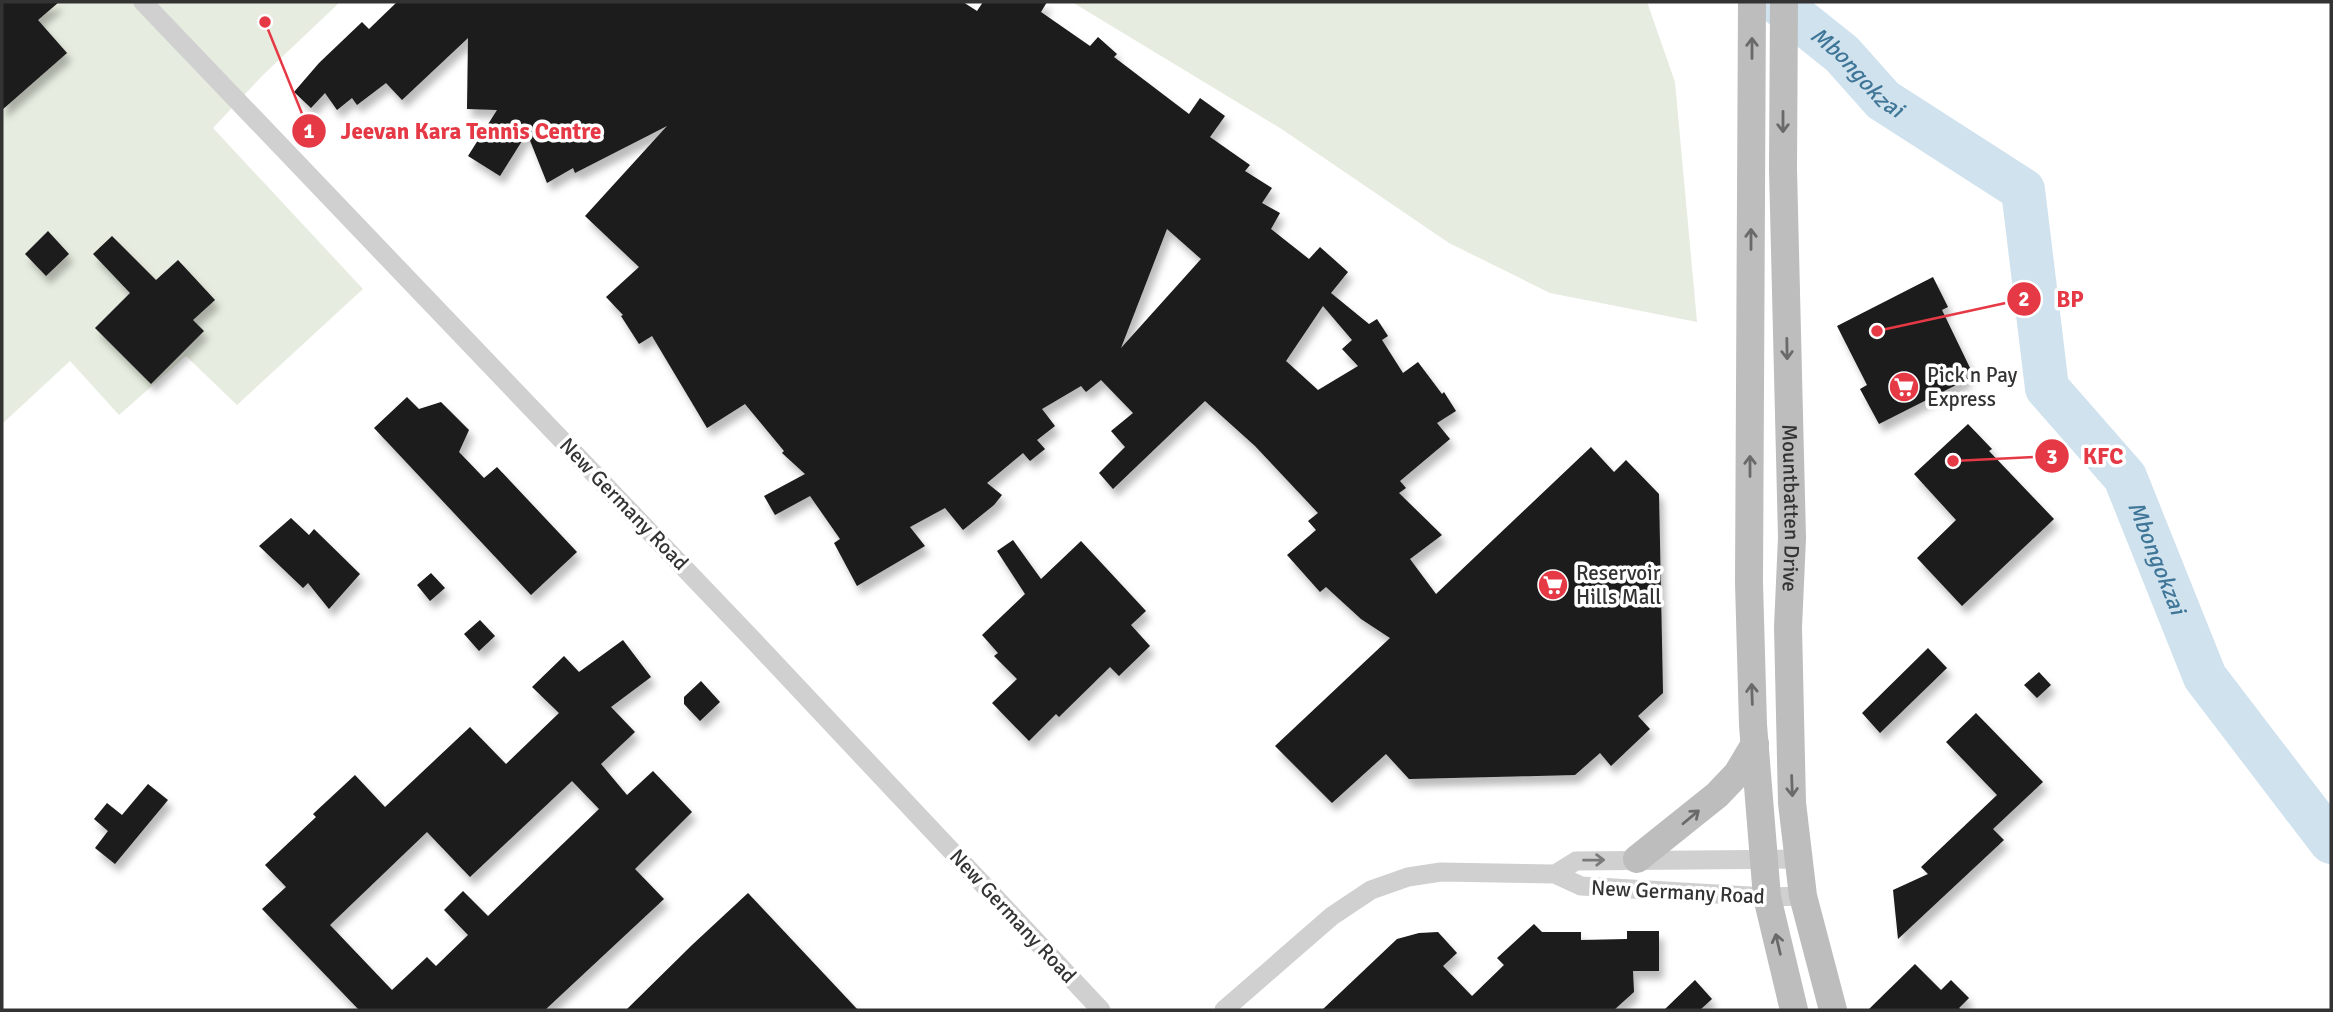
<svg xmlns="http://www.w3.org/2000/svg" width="2333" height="1012" viewBox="0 0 2333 1012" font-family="Signika,sans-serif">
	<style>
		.green { fill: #e6ecdf }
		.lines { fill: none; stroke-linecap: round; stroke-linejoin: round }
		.river { stroke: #cfe2ee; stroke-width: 44 }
		.building { fill: #1a1a1a; fill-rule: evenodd; filter: url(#shadow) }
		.minor { stroke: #d0d0d0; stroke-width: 19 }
		.secondary { stroke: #bdbdbd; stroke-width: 28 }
		.oneway { stroke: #6a6a6a }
		.oneway2 { stroke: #7a7a7a }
		.labels { text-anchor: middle; stroke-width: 7; stroke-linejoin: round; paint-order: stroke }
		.poi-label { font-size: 21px; fill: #333; stroke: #fff; text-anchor: start }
		.street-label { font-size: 21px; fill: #333; stroke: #fff }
		.water-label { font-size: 23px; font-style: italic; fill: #3f7597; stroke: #fff }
		.leader { fill: none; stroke: #e63946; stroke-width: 2.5 }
		.callout-dot { fill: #e63946; stroke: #fff; stroke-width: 2.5 }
		.mark-label { font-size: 21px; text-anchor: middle; font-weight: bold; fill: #fff }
		.callout-label { font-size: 23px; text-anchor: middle; font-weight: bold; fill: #e63946; stroke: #fff; stroke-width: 7; stroke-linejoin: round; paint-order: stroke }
	</style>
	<defs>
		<filter id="shadow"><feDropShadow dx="4.5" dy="8" stdDeviation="3.5" flood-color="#0004"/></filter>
	</defs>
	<rect width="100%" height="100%" fill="#fff"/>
	<path class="green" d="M 2,2 L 340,2 L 263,75 L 213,128 L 363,289 L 237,405 L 186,356 L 119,415 L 70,361 L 2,424 Z
		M 1072,2 L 1647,2 L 1675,82 L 1697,322 L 1550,293 L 1449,243 L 1280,128 Z"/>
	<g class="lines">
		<path class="river" id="s1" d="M 1777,2 L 1842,54 L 1883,100 L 2023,190 L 2047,388 L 2125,477 L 2205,677 L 2331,842"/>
	</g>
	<path class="building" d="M 2,2 L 59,2 L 38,20 L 67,53 L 2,110 Z
		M 397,2 L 963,2 L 977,11 L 983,2 L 1047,2 L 1041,12 L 1090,46 L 1098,37 L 1117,54 L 1114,57 L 1189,114 L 1200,98 L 1225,116 L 1210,137 L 1250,165 L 1245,171 L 1272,188 L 1262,203 L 1280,213 L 1271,229 L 1309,259 L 1320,247 L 1348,272 L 1331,293 L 1369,324 L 1377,319 L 1388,336 L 1382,340 L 1403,373 L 1418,362 L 1442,394 L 1444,392 L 1456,411 L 1437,423 L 1450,439 L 1400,481 L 1406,488 L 1399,493 L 1442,535 L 1410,559 L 1436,594 L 1591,447 L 1614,472 L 1626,460 L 1659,494 L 1663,693 L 1638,716 L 1650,729 L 1611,766 L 1600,753 L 1575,775 L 1409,779 L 1386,754 L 1332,803 L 1275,746 L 1390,638 L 1361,619 L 1326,587 L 1320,592 L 1287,555 L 1316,530 L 1308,521 L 1318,513 L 1255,446 L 1205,401 L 1113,489 L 1099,473 L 1125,447 L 1111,431 L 1133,413 L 1101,380 L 1086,392 L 1081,386 L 1042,409 L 1055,426 L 1037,440 L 1045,449 L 1030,461 L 1023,453 L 987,483 L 1002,495 L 994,505 L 963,530 L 945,508 L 910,527 L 925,546 L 857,586 L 834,543 L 840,539 L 810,496 L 775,515 L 764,496 L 805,474 L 782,453 L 784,451 L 745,404 L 707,428 L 652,336 L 639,344 L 621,316 L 623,315 L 606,297 L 639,267 L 585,216 L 667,126 L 575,173 L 573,168 L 547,183 L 527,133 L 500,176 L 468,156 L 497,110 L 467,109 L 468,38 L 402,100 L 386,83 L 357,105 L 352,98 L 337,110 L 325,93 L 311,108 L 294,92 L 319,63 L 362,22 L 369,29 ZM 1167,229 L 1201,259 L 1121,348 ZM 1323,306 L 1352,340 L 1342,349 L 1358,366 L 1318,390 L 1286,361 Z
		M 48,231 L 69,254 L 46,276 L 25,254 Z
		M 112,236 L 156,280 L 178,260 L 215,300 L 193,320 L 204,331 L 151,384 L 95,328 L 130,293 L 93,254 Z
		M 1933,277 L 1948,307 L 1942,310 L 1971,370 L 1964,373 L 1968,379 L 1879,424 L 1860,389 L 1867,385 L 1837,326 Z
		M 407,397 L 419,409 L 441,402 L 469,430 L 459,452 L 484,478 L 497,467 L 577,552 L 531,595 L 374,428 Z
		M 1968,424 L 1992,449 L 1989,451 L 2054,519 L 1962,606 L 1917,558 L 1956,520 L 1914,474 Z
		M 291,518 L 309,535 L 314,529 L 360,574 L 329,609 L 308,583 L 303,588 L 259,546 Z
		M 1013,540 L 1041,579 L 1081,541 L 1146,611 L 1131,625 L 1150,646 L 1119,676 L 1110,667 L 1059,717 L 1056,714 L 1029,741 L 992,703 L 1017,679 L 994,656 L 998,653 L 982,635 L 1025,594 L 997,551 Z
		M 431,573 L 445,588 L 430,601 L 417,585 Z
		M 480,620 L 495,636 L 479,651 L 464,634 Z
		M 623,640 L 651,677 L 611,707 L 635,732 L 601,764 L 627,795 L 653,771 L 692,812 L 635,869 L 664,899 L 545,1010 L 359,1010 L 262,909 L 286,887 L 265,865 L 316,817 L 313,814 L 355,775 L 385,807 L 470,727 L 506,764 L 559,713 L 532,687 L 564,656 L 579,672 ZM 572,781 L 599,809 L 488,916 L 463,891 L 444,910 L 468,935 L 436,966 L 427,957 L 392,990 L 330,925 L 427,832 L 470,877 Z
		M 1928,648 L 1947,668 L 1880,733 L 1862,713 Z
		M 2039,672 L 2051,685 L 2037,698 L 2024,685 Z
		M 701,681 L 720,702 L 700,721 L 684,704 L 684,697 Z
		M 1976,713 L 2043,782 L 1993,829 L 2004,840 L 1898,939 L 1893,890 L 1928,874 L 1921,867 L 1997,795 L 1946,742 Z
		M 148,784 L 168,800 L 115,864 L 95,848 L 108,831 L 94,819 L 107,803 L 122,815 Z
		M 748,893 L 858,1010 L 626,1010 L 692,945 Z
		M 1534,924 L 1542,932 L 1581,932 L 1581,940 L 1627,939 L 1627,931 L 1659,931 L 1659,971 L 1633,971 L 1634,992 L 1614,1010 L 1322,1010 L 1397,939 L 1419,933 L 1438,932 L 1457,953 L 1443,966 L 1472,996 L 1504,965 L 1497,958 Z
		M 1915,964 L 1941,990 L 1951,980 L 1969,998 L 1959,1008 L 1962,1010 L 1868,1010 Z
		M 1695,980 L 1712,999 L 1700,1010 L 1664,1010 Z"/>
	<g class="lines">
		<path class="minor" d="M 143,2 L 754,641 L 1101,1010
			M 1555,874 L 1576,861 L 1798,859
			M 1224,1010 L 1332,916 L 1371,890 L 1408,877 L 1441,872 L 1555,874 L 1581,886 L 1767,897 L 1803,896"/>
		<g class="secondary">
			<path d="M 1752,2 L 1749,583 L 1753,725 L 1767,897 L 1794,1010"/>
			<path id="s2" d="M 1784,2 L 1783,169 L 1792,538 L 1788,627 L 1792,803 L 1803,896 L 1833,1010"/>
			<path d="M 1637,859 L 1717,795 L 1737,774 L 1755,744"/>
		</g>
	</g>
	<defs><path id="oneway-shaft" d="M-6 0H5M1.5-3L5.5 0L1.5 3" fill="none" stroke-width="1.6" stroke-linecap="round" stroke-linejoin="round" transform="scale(1.75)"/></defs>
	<g class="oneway">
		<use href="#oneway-shaft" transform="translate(1752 48) rotate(-90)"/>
		<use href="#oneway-shaft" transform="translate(1783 122) rotate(90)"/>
		<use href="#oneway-shaft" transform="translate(1751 239) rotate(-90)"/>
		<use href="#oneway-shaft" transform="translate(1787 349) rotate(89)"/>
		<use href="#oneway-shaft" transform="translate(1750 466) rotate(-90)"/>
		<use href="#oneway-shaft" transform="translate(1752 694) rotate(-92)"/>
		<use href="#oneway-shaft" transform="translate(1792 786) rotate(88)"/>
		<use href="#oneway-shaft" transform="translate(1691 817) rotate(-40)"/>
		<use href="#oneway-shaft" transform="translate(1778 944) rotate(-103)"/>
	</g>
	<use class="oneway2" href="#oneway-shaft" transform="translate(1594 860) rotate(-1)"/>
	<defs>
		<g id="supermarket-disc" transform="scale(1.575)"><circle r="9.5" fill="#e63946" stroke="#fff"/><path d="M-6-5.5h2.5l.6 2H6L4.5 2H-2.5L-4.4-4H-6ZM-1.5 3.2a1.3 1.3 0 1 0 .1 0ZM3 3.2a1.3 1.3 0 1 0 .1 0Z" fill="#fff"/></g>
	</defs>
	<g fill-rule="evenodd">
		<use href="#supermarket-disc" x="1904" y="387"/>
		<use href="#supermarket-disc" x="1553" y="585"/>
	</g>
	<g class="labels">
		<g class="poi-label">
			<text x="1927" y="382">Pick n Pay<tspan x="1927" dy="24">Express</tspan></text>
			<text x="1576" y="580">Reservoir<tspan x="1576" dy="24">Hills Mall</tspan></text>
		</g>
		<g class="street-label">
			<text transform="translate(624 504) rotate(46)" y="7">New Germany Road</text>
			<text dy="7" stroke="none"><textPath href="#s2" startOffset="506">Mountbatten Drive</textPath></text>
			<text transform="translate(1678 892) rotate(3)" y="7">New Germany Road</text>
			<text transform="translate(1013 916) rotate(47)" y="7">New Germany Road</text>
		</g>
		<g class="water-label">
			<text dy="8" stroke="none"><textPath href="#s1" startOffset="107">Mbongokzai</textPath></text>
			<text dy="8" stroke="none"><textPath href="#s1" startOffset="716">Mbongokzai</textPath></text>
		</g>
	</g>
	<path class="leader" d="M265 22L309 131M1877 331L2024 299M1953 461L2052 456"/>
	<g class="callout-dot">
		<circle cx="265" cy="22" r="7"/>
		<circle cx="1877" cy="331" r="7"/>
		<circle cx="1953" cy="461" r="7"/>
		<circle cx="309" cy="131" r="18"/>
		<circle cx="2024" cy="299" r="18"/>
		<circle cx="2052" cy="456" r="18"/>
	</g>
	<g class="mark-label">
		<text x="309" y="138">1</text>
		<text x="2024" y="306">2</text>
		<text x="2052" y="464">3</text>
	</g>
	<g class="callout-label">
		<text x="471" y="139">Jeevan Kara Tennis Centre</text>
		<text x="2070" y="307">BP</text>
		<text x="2103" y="464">KFC</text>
	</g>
	<rect width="2333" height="1012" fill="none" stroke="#333333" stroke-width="7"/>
</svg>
